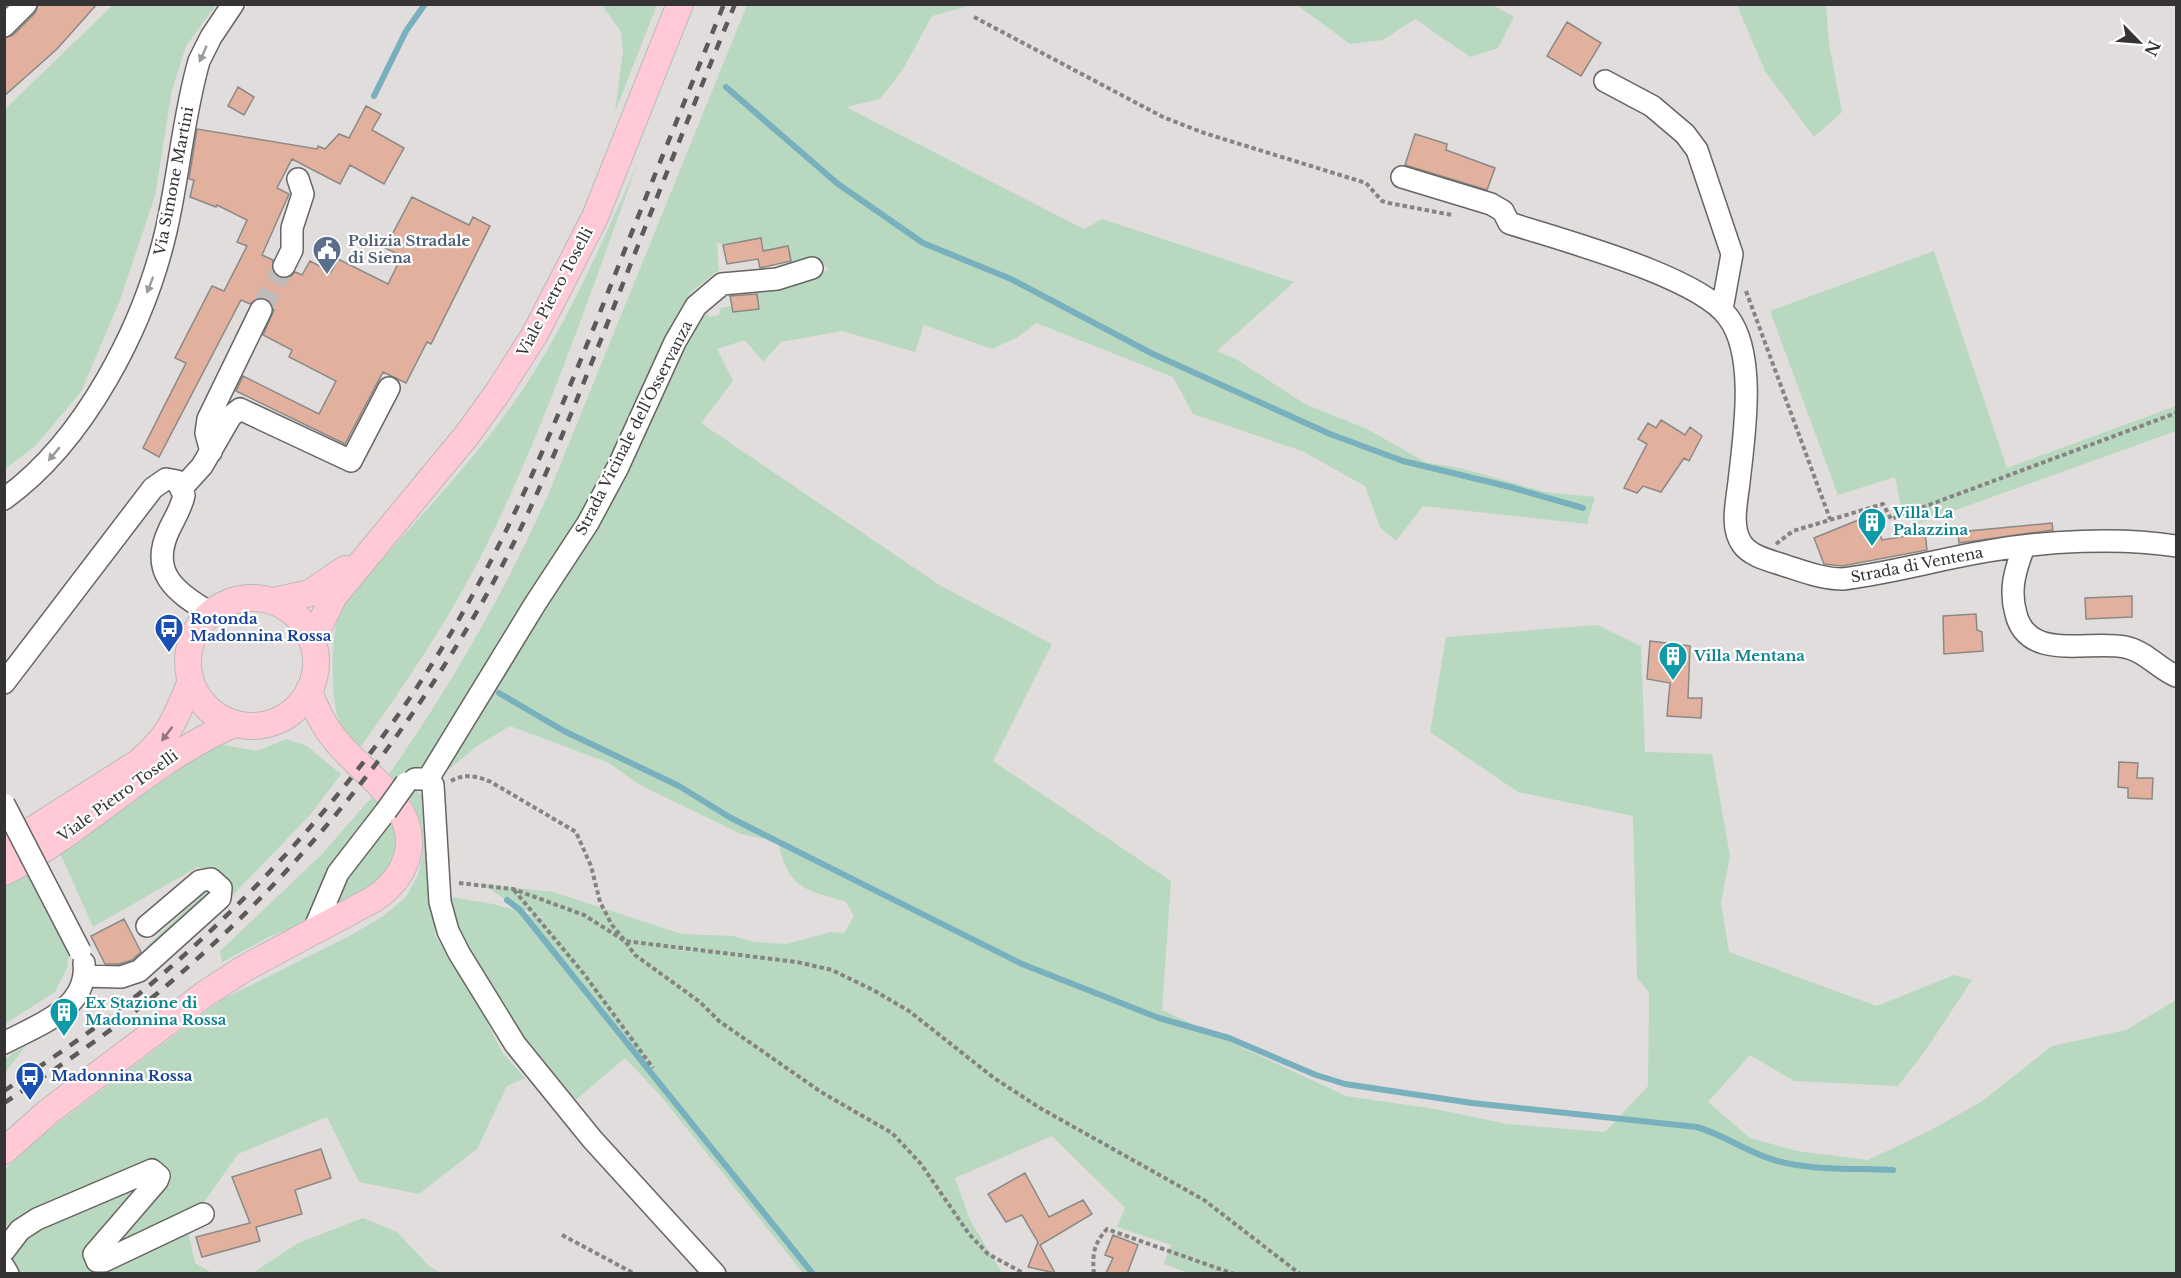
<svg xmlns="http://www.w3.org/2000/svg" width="2181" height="1278" viewBox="0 0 2181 1278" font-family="'Libre Baskerville',serif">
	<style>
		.green { fill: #b8d9c0; fill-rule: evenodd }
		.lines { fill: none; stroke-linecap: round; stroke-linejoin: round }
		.stream { stroke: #78b0bd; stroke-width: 6 }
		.building { fill: #e1b19e; stroke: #8c8887; stroke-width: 1.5 }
		.minor-tunnel { stroke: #bfbbba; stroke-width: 21; stroke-dasharray: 21 10; stroke-linecap: butt }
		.minor-casing { stroke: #676462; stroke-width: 24 }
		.major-casing { stroke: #bababa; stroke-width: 28 }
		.path { stroke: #868383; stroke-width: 4; stroke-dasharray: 4.5 3; stroke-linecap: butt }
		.minor { stroke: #fff; stroke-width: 21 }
		.major { stroke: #ffcad6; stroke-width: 26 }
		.rail { stroke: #5c5959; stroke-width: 4.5; stroke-dasharray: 10 10; stroke-linecap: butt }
		.minor-bridge-casing { stroke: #676462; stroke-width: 24; stroke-linecap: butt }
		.minor-bridge { stroke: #fff; stroke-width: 21 }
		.oneway { fill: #9a9999 }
		.oneway2 { fill: #90777c }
		.labels { text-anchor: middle; stroke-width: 4.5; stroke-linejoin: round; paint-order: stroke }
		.street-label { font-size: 15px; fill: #353333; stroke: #fff }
		.service-label { font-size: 15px; font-weight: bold; fill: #4e5e75; stroke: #fff; text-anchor: start }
		.culture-label { font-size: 15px; font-weight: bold; fill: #0d838f; stroke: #fff; text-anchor: start }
		.transit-label { font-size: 15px; font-weight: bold; fill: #164399; stroke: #fff; text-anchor: start }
	</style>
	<rect width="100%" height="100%" fill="#e1dddc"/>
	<path class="green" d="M 113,5 L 216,5 L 186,46 L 172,90 L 155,196 L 120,300 L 81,392 L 35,446 L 5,469 L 5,109 Z
		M 602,5 L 657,5 L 615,112 L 623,50 L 621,32 Z
		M 747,5 L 972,5 L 932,16 L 902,71 L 880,99 L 846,107 L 1084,229 L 1102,219 L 1294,282 L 1217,351 L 1236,359 L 1305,404 L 1367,429 L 1425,462 L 1464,469 L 1545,492 L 1595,497 L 1587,524 L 1423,506 L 1396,541 L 1380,527 L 1365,486 L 1302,451 L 1193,414 L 1173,377 L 1036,323 L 1018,337 L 992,349 L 924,325 L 915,352 L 842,331 L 781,342 L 763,362 L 745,340 L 717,349 L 733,381 L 701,423 L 941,586 L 1052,644 L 993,761 L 1171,881 L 1162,1010 L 1346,1096 L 1435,1109 L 1507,1124 L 1605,1132 L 1648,1086 L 1649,992 L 1637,978 L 1633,816 L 1518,792 L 1430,732 L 1446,637 L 1597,625 L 1641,646 L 1645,752 L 1712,754 L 1730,856 L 1721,903 L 1729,952 L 1877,1006 L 1954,975 L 1972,980 L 1925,1051 L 1898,1086 L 1794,1081 L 1750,1055 L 1708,1102 L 1750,1138 L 1797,1151 L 1868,1160 L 1927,1132 L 1981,1102 L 2052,1046 L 2126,1030 L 2176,1000 L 2176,1273 L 1188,1273 L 1164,1264 L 1171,1245 L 1117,1227 L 1125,1208 L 1052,1136 L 955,1178 L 970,1220 L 1002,1273 L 803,1273 L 660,1095 L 625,1058 L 572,1103 L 517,1042 L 453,929 L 445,896 L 493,904 L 549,920 L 517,907 L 482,884 L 553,892 L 682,934 L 733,936 L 754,942 L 786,944 L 831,932 L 844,933 L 854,916 L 846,902 C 802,889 789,888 778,842 L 741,834 L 638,784 L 609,763 L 510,726 L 477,746 L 441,776 L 399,783 L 389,774 C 450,687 504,593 548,495 ZM 761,238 L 763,251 L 788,246 L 792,271 L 814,256 L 829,270 L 756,290 L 759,309 L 733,312 L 732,306 L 721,308 L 719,315 L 709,317 L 705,309 L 686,304 L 690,293 L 719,270 L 717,242 L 723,245 Z
		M 1297,5 L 1493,5 L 1514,17 L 1498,48 L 1470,57 L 1415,19 L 1383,40 L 1350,44 Z
		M 1737,5 L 1826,5 L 1829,44 L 1842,112 L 1814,137 L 1765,71 Z
		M 637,165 C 590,294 546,426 485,548 C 450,619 405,684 360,748 C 351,739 343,731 338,718 C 330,695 331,629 341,607 C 406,529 480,459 534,372 C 575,307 605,235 637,165 Z
		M 1934,251 L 2007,468 L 2176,406 L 2176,431 L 1914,525 L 1909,505 L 1901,507 L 1895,477 L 1838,495 L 1770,311 Z
		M 286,739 L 307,746 L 341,774 L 311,814 L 231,897 L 224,875 L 198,867 L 93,927 L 60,853 L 206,747 L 219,744 L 257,751 Z
		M 415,790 L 426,798 L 435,935 L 474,995 L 502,1052 L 525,1078 L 507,1086 L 477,1149 L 419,1194 L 359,1182 L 327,1117 L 238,1154 L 187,1226 L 195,1263 L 212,1273 L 5,1274 L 4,1171 L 9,1165 L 39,1137 L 223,999 L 351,935 L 383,916 L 406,897 L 418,875 L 423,854 L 422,826 L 408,793 Z
		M 371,798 L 382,806 L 305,924 L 271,936 L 222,962 L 220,951 L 322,854 Z
		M 390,815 L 400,840 L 388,874 L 338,908 L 328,903 Z
		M 29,873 L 69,952 L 67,968 L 55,992 L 5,1024 L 4,884 Z
		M 210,890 L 213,893 L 150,956 L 146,947 L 205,891 Z
		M 27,1044 L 5,1073 L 5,1059 Z
		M 363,1218 L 397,1232 L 430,1267 L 442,1273 L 241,1273 L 254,1272 L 298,1243 Z"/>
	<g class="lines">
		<path class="stream" d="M 726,87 L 838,184 L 923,243 L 1011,279 L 1153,354 L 1330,434 L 1403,461 L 1510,487 L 1583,508
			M 374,96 L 406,31 L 425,4
			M 499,693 L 564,731 L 679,786 L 731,818 L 1022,964 L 1159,1018 L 1229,1038 L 1316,1075 L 1345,1084 L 1472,1103 L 1697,1127 C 1724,1135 1747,1152 1774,1160 C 1810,1171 1855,1168 1893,1170
			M 507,900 L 520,910 L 813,1274"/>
	</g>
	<path class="building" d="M 38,4 L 97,4 L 57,49 L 4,96 L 4,38 L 13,35 L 35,13 Z
		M 1567,22 L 1601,43 L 1581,76 L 1547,56 Z
		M 238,87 L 254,97 L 244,115 L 228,106 Z
		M 366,106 L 381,114 L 372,130 L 404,148 L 384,184 L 350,165 L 340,184 L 292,159 L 277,188 L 289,194 L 262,255 L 273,260 L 273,272 L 279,278 L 290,277 L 295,272 L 302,275 L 310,261 L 331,272 L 338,259 L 388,284 L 402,256 L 385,248 L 412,197 L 469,225 L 473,217 L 490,226 L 431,344 L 427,342 L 406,383 L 383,372 L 345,444 L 236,391 L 243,376 L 319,414 L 336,381 L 289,357 L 292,350 L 263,335 L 274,310 L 267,299 L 260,297 L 250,304 L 241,300 L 159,457 L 143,448 L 186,363 L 175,358 L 212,286 L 224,291 L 247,246 L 237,242 L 247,220 L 217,205 L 216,207 L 190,197 L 194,180 L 189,179 L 197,129 L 317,149 L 318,146 L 325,149 L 339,134 L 349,138 Z
		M 1415,134 L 1447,144 L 1446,150 L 1495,168 L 1487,190 L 1405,165 Z
		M 761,238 L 763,251 L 788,246 L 791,261 L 760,268 L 758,259 L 727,264 L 723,245 Z
		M 757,294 L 759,309 L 733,312 L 730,296 Z
		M 1661,420 L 1685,435 L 1690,427 L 1702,436 L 1689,461 L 1684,458 L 1661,492 L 1643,486 L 1637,493 L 1624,488 L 1647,444 L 1638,439 L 1648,423 L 1656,428 Z
		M 1873,514 L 1882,540 L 1925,533 L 1927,550 L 1842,566 L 1824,564 L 1814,538 Z
		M 2052,523 L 2053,530 L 1959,543 L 1958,532 Z
		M 2132,596 L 2132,617 L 2086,619 L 2085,598 Z
		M 1976,614 L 1977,630 L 1982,632 L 1983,651 L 1944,654 L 1943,616 Z
		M 1650,641 L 1690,646 L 1688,698 L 1702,698 L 1701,718 L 1667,716 L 1670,683 L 1647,679 Z
		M 2119,762 L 2138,763 L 2137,778 L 2153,778 L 2152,799 L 2128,798 L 2128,788 L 2118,787 Z
		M 124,919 L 141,952 L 132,960 L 119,964 L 105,964 L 91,936 Z
		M 321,1149 L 331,1178 L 295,1190 L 302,1214 L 256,1227 L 260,1241 L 202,1257 L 196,1237 L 250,1223 L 232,1177 Z
		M 1025,1173 L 1049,1217 L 1083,1200 L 1092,1214 L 1040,1245 L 1055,1273 L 1028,1267 L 1038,1242 L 1022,1215 L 1006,1222 L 988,1194 Z
		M 1113,1235 L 1138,1245 L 1127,1274 L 1106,1273 L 1113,1258 L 1105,1255 Z"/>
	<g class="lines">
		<path class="minor-tunnel" d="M 261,310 L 284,266"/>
		<g class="minor-casing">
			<path id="minor" d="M 4,26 L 26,4
				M 1605,81 L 1652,106 L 1685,134 L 1697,150 L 1732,254 L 1722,309
				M 1402,177 L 1491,204 L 1503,211 L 1509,223 C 1561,240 1698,276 1728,317 C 1757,355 1744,436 1739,482 C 1737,501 1730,527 1742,544 C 1751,557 1772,561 1786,566 C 1805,572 1823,579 1843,579 C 1892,573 1940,559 1988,551 C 2045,541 2119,537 2176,546
				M 284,266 L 292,250 L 292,228 L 303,194 L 298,179
				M 211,452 L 206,433 L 208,419 L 261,310
				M 182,488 L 202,466 L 231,416 L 240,409 L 351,461 L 389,388
				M 4,499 C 85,441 144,326 166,231 C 179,175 183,117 199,61 L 211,37 L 233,4
				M 2024,547 C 2015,570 2009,590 2016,614 C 2028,662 2089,640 2125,647 C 2145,651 2158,668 2176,676
				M 4,683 L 153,488 L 166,479 L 177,481 L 184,495 C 182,507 174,519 169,530 C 149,572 175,592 209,612
				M 415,779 L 428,779 L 433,785 L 440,902 L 448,931 L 459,953 L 515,1044 L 592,1139 L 715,1274
				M 428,779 L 535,604 L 588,523 L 618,467 L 675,342 L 696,306 L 722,284 L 777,279 L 812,268
				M 313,932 L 338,873 L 386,811
				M 84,976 L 121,977 L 139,971 L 220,898 L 221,888 L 211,879 L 200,881 L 147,926
				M 4,1043 C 37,1025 89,1009 84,963
				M 4,1251 L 20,1230 L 37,1219 L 152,1170 L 159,1176 L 157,1181 L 94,1254 L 97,1261 L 104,1261 L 203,1214
				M 4,1267 L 8,1274"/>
		</g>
		<g class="major-casing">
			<path id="major" d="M188 662a64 64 0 1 1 128 0a64 64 0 1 1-128 0Z
				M 274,601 L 310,593 L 345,569
				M 312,641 L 334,596 L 467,435 L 498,392 L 535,334 L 595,217 L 680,4
				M 4,848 L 139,762 C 170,736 176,717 191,681
				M 4,872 C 86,831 149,760 234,724
				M 4,1151 L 48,1112 L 205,994 L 245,968 L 374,899 C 390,888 401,876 407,857 C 421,807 364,775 337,742 C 324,727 315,709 309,690"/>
		</g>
		<path class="path" d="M 974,17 L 1163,117 L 1204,133 L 1366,183 L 1382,201 L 1389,203 L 1452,215
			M 1746,291 L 1830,519
			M 1776,544 L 1793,531 L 1883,504 L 1891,519 L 2176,413
			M 451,781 C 465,773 477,776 491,782 L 576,832 L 591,866 L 600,902 L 612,925 L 625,941 L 797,962 L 832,970 L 873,990 L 909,1011 L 994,1078 L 1040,1108 L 1204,1200 L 1300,1274
			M 459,883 L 513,889 L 584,915 L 625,941 L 635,955 L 700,1002 L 719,1021 L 821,1092 L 892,1133 L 921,1164 L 969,1234 L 988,1254 L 1025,1274
			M 514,890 L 584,974 L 653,1068
			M 562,1235 L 635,1274
			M 1094,1274 C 1092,1254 1094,1243 1107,1229 L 1234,1274"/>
		<use href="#minor" class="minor"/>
		<use href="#major" class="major"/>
		<path class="rail" d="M 4,1091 C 52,1058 100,1026 145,989 C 279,877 397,738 479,583 C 526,497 562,405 599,315 C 640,211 682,108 724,4
			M 4,1103 C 51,1072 99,1040 143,1005 C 284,891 400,750 488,592 C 534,509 569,419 604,332 C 647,222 690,113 735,4"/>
		<g class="minor-bridge-casing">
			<path id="minor-bridge" d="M 4,804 L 80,951
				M 386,811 L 406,783"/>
		</g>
		<use href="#minor-bridge" class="minor-bridge"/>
	</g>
	<defs><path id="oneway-solid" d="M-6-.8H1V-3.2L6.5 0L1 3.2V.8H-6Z" transform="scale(1.5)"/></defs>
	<g class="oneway">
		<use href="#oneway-solid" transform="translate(203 54) rotate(114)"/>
		<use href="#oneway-solid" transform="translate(150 285) rotate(111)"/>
		<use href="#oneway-solid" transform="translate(54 454) rotate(130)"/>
	</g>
	<use class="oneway2" href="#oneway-solid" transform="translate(167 734) rotate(127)"/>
	<defs>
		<g id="civic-pin" transform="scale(1.5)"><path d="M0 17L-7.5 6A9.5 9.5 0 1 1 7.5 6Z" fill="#5c6f8a" stroke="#fff"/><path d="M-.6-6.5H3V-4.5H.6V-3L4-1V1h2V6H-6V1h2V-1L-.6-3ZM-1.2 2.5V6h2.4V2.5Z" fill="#fff"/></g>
		<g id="building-pin" transform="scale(1.5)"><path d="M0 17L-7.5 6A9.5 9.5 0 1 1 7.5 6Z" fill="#0f9aa8" stroke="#fff"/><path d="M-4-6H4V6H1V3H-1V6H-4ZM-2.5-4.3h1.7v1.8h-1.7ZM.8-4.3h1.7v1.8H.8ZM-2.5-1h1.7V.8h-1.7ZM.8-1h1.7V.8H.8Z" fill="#fff"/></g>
		<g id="bus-pin" transform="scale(1.5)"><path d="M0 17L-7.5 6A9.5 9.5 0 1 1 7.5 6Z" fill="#1a4fb4" stroke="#fff"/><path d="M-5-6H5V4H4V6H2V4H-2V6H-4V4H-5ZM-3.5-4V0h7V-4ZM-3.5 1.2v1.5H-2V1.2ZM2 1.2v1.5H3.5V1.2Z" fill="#fff"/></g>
	</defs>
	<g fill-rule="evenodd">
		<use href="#civic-pin" x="327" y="250"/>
		<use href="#building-pin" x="1872" y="522"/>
		<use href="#bus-pin" x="169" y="628"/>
		<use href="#building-pin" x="1673" y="656"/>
		<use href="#building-pin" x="64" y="1012"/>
		<use href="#bus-pin" x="30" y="1076"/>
	</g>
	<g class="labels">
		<g class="street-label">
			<text transform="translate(174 181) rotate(-79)" y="5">Via Simone Martini</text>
			<text transform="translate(555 292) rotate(-62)" y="5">Viale Pietro Toselli</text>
			<text transform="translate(634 428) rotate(-63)" y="5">Strada Vicinale dell'Osservanza</text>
			<text transform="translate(1917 565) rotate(-11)" y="5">Strada di Ventena</text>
			<text transform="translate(118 796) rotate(-36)" y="5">Viale Pietro Toselli</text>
		</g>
		<g class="service-label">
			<text x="348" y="246">Polizia Stradale<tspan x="348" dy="17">di Siena</tspan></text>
		</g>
		<g class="culture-label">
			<text x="1893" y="518">Villa La<tspan x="1893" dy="17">Palazzina</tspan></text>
			<text x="1694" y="661">Villa Mentana</text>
			<text x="85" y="1008">Ex Stazione di<tspan x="85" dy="17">Madonnina Rossa</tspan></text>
		</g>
		<g class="transit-label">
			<text x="190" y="624">Rotonda<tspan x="190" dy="17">Madonnina Rossa</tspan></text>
			<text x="51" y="1081">Madonnina Rossa</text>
		</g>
	</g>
	<rect width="2181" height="1278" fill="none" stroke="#353333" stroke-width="12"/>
	<g transform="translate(2139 42) rotate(115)" stroke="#ffffff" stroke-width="4.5" paint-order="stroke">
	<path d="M0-4.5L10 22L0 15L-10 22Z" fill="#353333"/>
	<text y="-9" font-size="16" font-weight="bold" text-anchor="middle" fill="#353333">N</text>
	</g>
</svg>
